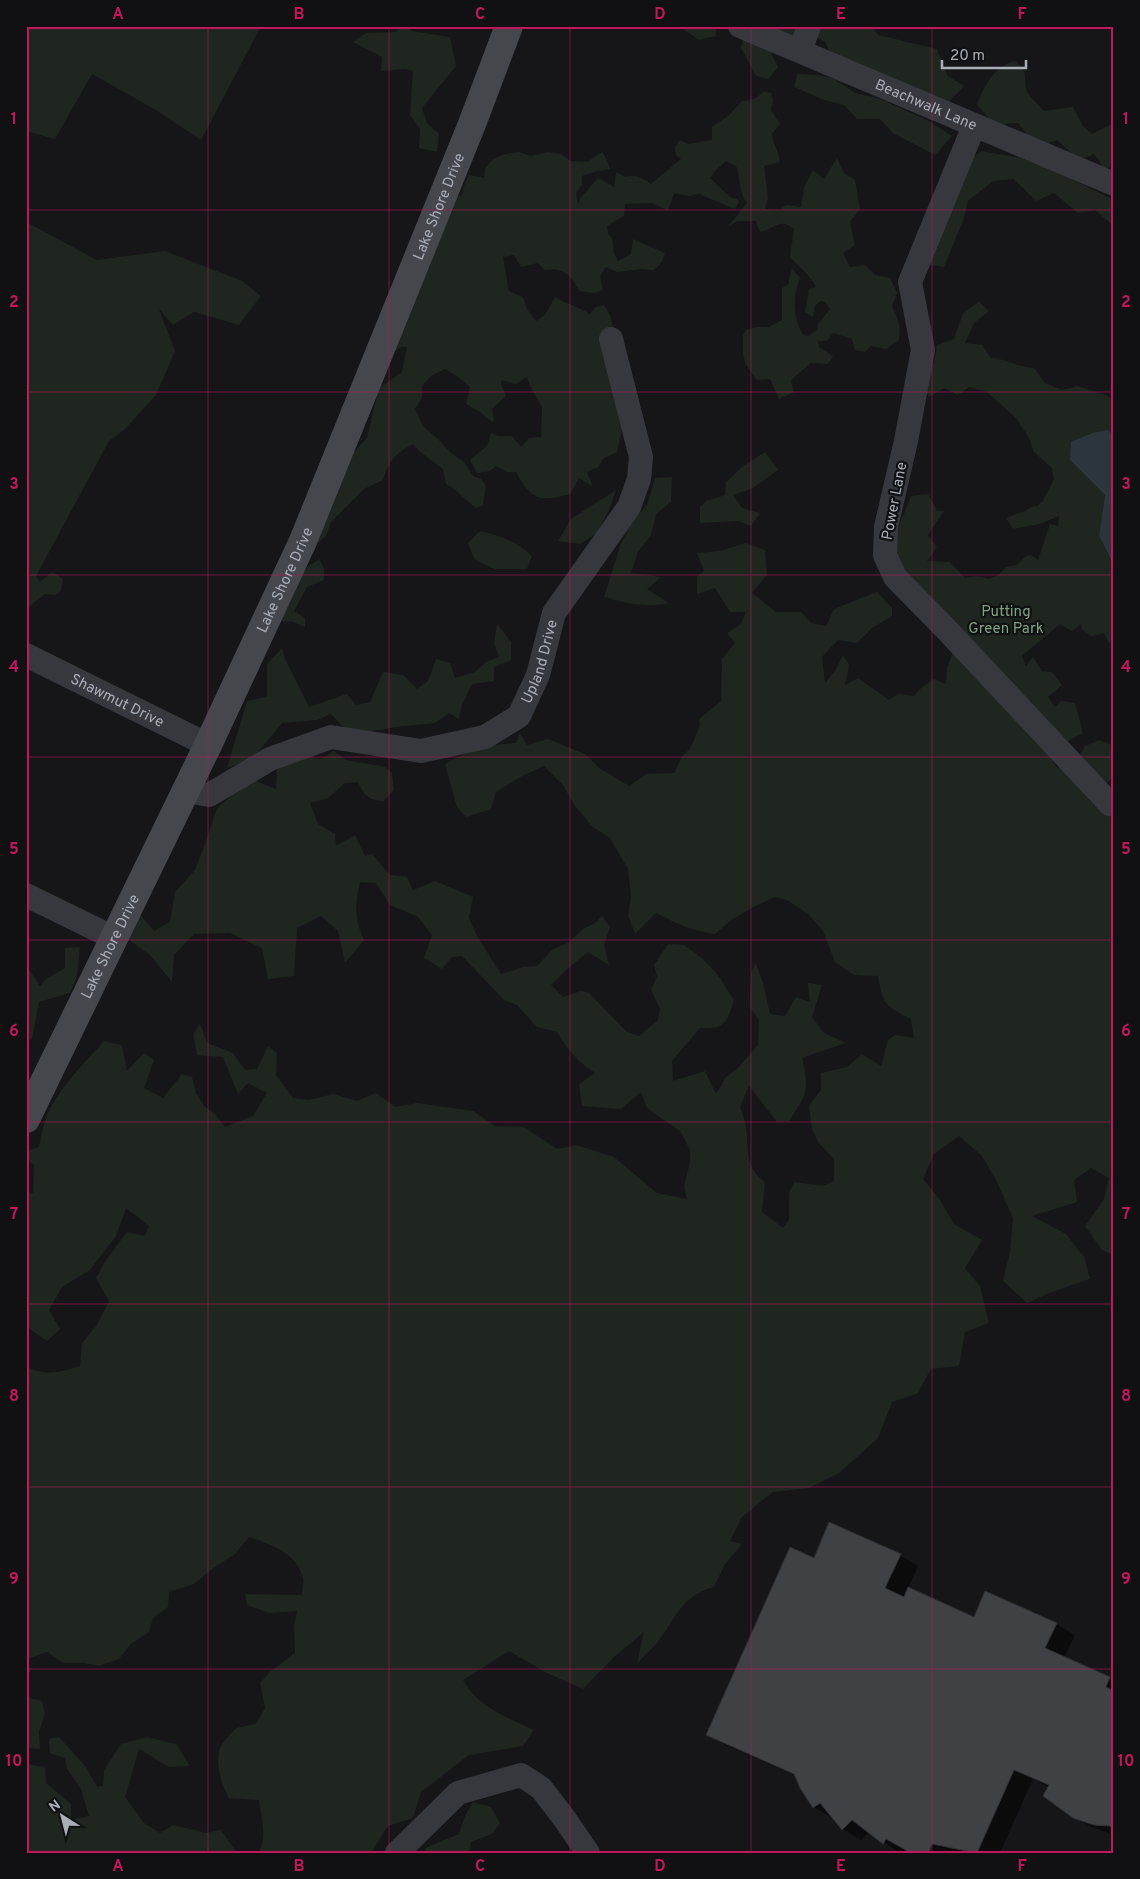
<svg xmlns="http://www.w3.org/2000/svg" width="1140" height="1879" viewBox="0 0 1140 1879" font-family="Overpass,sans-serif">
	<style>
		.green { fill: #1e261f }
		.water { fill: #2c353c }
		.shadow { fill: #0007 }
		.building { fill: #404145; stroke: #303034 }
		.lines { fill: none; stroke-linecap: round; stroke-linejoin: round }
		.street { stroke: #37383d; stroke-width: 24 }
		.secondary { stroke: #45474d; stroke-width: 28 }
		.grid { fill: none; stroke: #c2185b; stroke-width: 1; stroke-opacity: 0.55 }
		.labels { text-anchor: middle; stroke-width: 4.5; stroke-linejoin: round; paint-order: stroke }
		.street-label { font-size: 15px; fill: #a8adb8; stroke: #111113 }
		.park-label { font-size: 15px; fill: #7fa381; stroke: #111113 }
		.neatline { fill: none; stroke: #c2185b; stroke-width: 2 }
		.grid-label { font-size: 16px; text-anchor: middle; font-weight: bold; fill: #c2185b }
	</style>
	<rect width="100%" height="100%" fill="#161618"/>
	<path class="green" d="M 26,26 L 261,26 L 201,140 L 154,109 L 92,74 L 55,139 L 26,131 Z
		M 404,26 L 407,26 L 412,31 L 450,37 L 456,66 L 422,108 L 427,123 L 439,134 L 437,152 L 419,148 L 420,129 L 410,115 L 413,71 L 405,69 L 381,71 L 382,57 L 353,42 L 366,33 L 395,32 Z
		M 716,26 L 716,36 L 699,40 L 680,27 Z
		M 746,26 L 872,26 L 878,35 L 937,49 L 948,76 L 964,86 L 945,106 L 831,54 L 825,42 L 802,30 L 771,53 L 778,67 L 768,79 L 756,76 L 741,48 Z
		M 1015,61 C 1030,70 1022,82 1028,93 C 1032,99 1039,105 1044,111 L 1073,107 L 1083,126 L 1092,134 L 1110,125 L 1114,129 L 1114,162 L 1106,171 L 1094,154 L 1079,160 L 1057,140 L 1037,147 L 1018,123 L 995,125 L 977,105 C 984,86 994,66 1015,61 Z
		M 797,74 L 816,75 L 833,78 L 855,93 L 878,98 L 927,120 L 952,136 L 935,155 L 893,133 L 880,119 L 857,119 L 844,105 L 824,100 L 794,87 Z
		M 764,91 L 771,93 L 773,101 L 771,110 L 780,124 L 772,134 C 773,144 779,152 780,162 L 764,166 L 768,198 L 765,209 L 779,210 L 786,205 L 801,207 L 804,187 L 813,170 L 824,179 L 837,158 L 844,173 L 855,180 L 860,209 L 850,222 L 855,245 L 843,253 L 850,267 L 865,265 L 875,275 L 890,278 L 897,293 L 892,306 C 898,318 901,327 899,340 L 886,349 L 871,346 L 865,352 L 855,350 L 852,339 L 833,333 L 827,341 L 818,341 L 819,347 L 833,356 L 828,364 L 810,363 C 804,370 797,373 791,381 L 794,392 L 779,399 L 770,379 L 757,380 L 746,365 L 743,354 L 743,335 L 746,330 L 757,327 L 769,327 L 782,320 L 782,288 L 789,284 L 789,279 L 792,268 L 800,278 C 792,298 793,316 803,335 L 808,336 L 817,330 L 818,324 L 830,309 L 825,302 L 820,301 L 815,306 L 813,317 L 805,312 L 809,289 L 816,287 C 810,275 799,267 790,257 L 794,229 C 780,217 775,229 760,232 L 756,221 L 738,221 L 727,227 C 735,219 740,211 747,203 C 738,192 741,178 736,166 L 726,161 L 715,171 L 710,178 L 730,197 L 737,199 L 739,202 L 735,209 L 699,194 L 689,196 L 674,193 L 668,211 L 653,203 L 625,204 L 624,216 L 607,226 L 608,234 L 612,238 L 614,253 L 618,261 L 631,254 L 633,239 L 665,253 L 662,262 L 654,270 L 640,269 L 617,272 L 606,267 L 600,276 L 603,290 L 594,293 L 579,291 C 570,273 564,268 544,270 L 538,263 L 521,267 L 514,255 L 503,257 L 509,291 L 523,297 L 527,309 L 536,321 L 545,315 L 555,297 C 567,304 579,307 590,314 L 596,307 L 604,305 L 610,315 L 615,334 L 622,429 L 617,452 L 604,458 L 598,467 L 587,472 L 593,487 L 579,478 L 570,494 C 540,502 532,501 516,472 L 507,472 L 496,466 L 490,471 L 477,473 L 470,460 L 487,446 L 491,433 L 499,436 L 512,436 L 521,447 L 529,438 L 541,437 L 542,407 L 531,388 L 527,377 L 516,384 L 502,380 L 501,384 L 506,396 L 492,409 L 494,421 L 492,422 L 480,412 L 466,404 L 470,387 L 457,376 L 445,369 L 431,376 L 422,386 L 422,398 L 415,409 L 423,426 L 440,441 L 450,452 L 465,463 L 473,476 L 481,479 L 486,486 L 483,505 L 476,508 C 465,500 457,489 446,484 L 443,469 L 419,451 L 413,444 C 395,454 389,460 383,480 L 364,489 L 331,522 L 326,536 L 317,544 L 312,538 L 351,455 L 367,438 L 379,388 L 402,372 L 407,347 L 401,347 L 389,356 L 447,200 L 462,195 L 464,186 L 469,175 L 484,178 L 485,168 L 493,159 L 504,154 L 519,152 L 531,156 L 547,152 L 561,154 L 570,161 L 587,162 L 602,152 L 607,160 L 610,169 L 597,171 L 582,176 L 582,185 L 576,193 L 578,204 L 581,197 L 598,178 L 614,187 L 616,172 L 625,177 C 634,174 643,178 651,184 L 681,159 L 676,155 L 675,147 L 680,140 L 689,144 L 712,140 L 712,127 L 728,116 L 742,101 C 753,101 757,98 764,91 Z
		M 982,151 L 1021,158 L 1063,175 L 1114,200 L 1114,226 L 1095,210 L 1078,213 L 1054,193 L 1036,201 L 1014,179 L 993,181 L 968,201 L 964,218 L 944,267 L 928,265 L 966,161 Z
		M 26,222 L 97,260 L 165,251 L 242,281 L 261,296 L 239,325 L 194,312 L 173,325 L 159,309 L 175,351 L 156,395 L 124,430 L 109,441 L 36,576 L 40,582 L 52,572 L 63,579 L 61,591 L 55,595 L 45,594 L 26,609 Z
		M 979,302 L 989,311 L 974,323 L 965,343 L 982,345 L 991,358 C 1007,359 1017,367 1034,368 L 1045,383 L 1062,390 L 1077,386 L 1106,395 L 1114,401 L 1114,436 L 1108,430 L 1070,460 L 1105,495 L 1099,536 L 1114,565 L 1114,634 L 1109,644 L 1104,633 L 1091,636 L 1082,630 L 1081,624 L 1072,631 L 1060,624 L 1022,656 L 1026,666 L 1033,657 L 1042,671 L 1052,672 L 1062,685 L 1048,697 L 1055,707 L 1061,701 L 1075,703 L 1083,733 L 1048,752 L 1057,768 L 1078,759 L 1085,746 L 1099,740 L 1114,746 L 1114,778 L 1106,783 L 1089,800 L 1114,819 L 1114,1255 L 1102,1250 L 1085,1226 L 1104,1199 L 1109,1178 L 1091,1168 L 1074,1180 L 1077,1202 L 1032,1216 L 1066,1234 L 1084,1257 L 1090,1279 L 1049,1293 L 1027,1303 L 1003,1281 L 1010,1252 L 1013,1218 L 997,1182 L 982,1156 L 959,1136 L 934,1154 L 923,1179 L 940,1200 L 954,1224 L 982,1240 L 965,1268 L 980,1286 L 989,1323 L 965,1332 L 959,1366 L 931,1369 L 918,1393 L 892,1402 L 878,1438 L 839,1473 L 809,1488 L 773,1492 L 742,1517 L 730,1541 L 742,1544 L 725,1564 L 714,1587 C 680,1596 676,1619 657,1643 C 651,1650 644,1656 637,1663 L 644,1632 L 615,1656 L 583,1689 L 545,1672 L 509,1651 L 463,1680 C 478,1707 506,1717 534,1730 L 523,1746 L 469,1755 L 421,1792 L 413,1818 L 388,1826 L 371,1853 L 258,1853 C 268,1838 261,1816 259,1800 L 229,1798 C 222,1786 216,1767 219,1751 C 221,1743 231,1734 236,1728 L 256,1724 L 265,1708 L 260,1683 L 270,1672 L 295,1653 L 294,1627 L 297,1611 L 270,1613 L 247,1605 L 245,1594 L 302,1595 C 302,1590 304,1584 303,1579 C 298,1553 270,1544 249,1537 L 235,1554 L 212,1569 L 194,1584 L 169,1592 L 168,1607 L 153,1618 L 149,1632 L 131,1644 L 119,1659 L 98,1666 L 84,1663 L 64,1663 L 47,1652 L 27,1659 L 31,1671 L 26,1675 L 26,1366 C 45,1377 61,1372 80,1366 L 82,1343 L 97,1325 L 109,1301 L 96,1278 L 106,1260 L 127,1232 L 145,1236 L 149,1226 L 126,1208 L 116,1236 L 90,1270 L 62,1287 L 49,1310 L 60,1329 L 47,1341 L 28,1328 L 26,1324 L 26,1194 L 33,1193 L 34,1165 L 26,1159 L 26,1151 L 39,1147 C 42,1135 43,1121 50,1109 C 63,1084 85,1062 104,1041 L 122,1045 L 127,1071 L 144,1053 L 154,1060 L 144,1088 L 163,1098 L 182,1074 L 192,1077 L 196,1093 L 205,1107 L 215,1114 L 225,1127 L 253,1116 L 267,1093 L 248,1083 L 238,1094 L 223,1057 L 197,1055 L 193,1035 L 200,1024 L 207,1043 L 233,1053 L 245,1070 L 257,1069 L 268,1046 L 277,1053 L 276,1075 L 293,1098 L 309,1100 L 333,1094 L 357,1101 L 376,1093 L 395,1107 L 417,1103 L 473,1111 L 495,1126 L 524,1127 L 557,1149 L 576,1145 L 614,1157 L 657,1193 L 687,1199 L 684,1186 L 690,1162 L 690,1150 L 681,1132 L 647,1108 L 641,1092 L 621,1109 L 582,1106 L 579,1084 L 595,1073 C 579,1062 567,1050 557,1032 L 537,1027 L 517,1005 L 504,1000 L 462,956 L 452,957 L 442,969 L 424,958 L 432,935 L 418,917 L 390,905 L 376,883 L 360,882 C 355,906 354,917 364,940 L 345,963 L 338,931 L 321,916 L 297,928 L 294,976 L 268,979 L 262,948 L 230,933 L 194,934 L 174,955 L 172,982 L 150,955 L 125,937 L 138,912 L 154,931 L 170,922 L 175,892 L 195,870 L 204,847 L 217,808 L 251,779 L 276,789 L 277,770 L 299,756 L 321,759 L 334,751 L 346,760 L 385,767 L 392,773 L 394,790 L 384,801 C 370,801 363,795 358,782 L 345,783 L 328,798 L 310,803 L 318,824 L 335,834 L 336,846 L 355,835 L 365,856 L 372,854 L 390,875 L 407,877 L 413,890 L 435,881 L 473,897 L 469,918 L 477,936 L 501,974 L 523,967 L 537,966 L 553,949 L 568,943 L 583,929 L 594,924 L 602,916 L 610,927 L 604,945 L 609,965 L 588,952 L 567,969 L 551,985 L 563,997 L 581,991 L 589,993 L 627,1032 L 639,1036 L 658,1020 L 660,1009 L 651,990 L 657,976 L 654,965 L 668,944 L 684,945 L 702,958 L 718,975 L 734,1000 C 727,1022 725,1030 700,1028 L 672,1061 L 673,1081 L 705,1071 L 716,1094 L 726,1077 L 737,1069 L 758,1045 L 759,1020 L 750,1007 L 751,973 L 756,963 L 763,983 L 770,1014 L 785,1016 L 796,997 L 810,1002 L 808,983 L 822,985 L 812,1017 L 824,1033 L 846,1043 L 802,1058 C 810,1091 807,1094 789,1121 L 777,1122 L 749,1086 L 740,1107 C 742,1114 745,1120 746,1127 C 749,1149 744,1167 765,1182 L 762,1212 L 783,1228 L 789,1219 L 789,1193 L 794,1182 L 823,1186 L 834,1181 L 834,1159 L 818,1142 L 812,1129 L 809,1106 L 821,1090 L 821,1073 L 847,1067 L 862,1054 L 881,1066 L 888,1040 L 895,1035 L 914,1038 L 911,1019 C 885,1006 883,1005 878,976 L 854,975 L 835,962 L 823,931 L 808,914 L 787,900 L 775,897 L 753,907 L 731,920 L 715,934 C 693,931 675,923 656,913 L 635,934 L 628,915 L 631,897 L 628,869 L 610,838 L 593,827 L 575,806 L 563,785 L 544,766 L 522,776 L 496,792 L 491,809 L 466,817 L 457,807 L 445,764 L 469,751 L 484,746 L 516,743 L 520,733 L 527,745 L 548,739 L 585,754 L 599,768 L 629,786 L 646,774 L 674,773 L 683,755 L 690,749 L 700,725 L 699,719 L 721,701 L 722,659 L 735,643 L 727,633 L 741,624 L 746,612 L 730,612 L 715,588 L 697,594 L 697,577 L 704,571 L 697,553 L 720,551 L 746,543 L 765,550 L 767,575 L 752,593 L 776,612 L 801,612 L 811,623 L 826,626 L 834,609 L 877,592 L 892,608 L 892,616 L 872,628 L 857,643 L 838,640 L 822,657 L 825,683 L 835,671 L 843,655 L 849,665 L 845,685 L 858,678 L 889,700 L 898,694 L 914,696 L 921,688 L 934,679 L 946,684 L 947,668 L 959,636 L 905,588 L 892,550 L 895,536 L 911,496 L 928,494 L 937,511 L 944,511 L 928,535 L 937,547 L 927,561 L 950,562 L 965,578 L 977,576 L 989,579 L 999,575 L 1006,567 L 1017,565 L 1026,556 L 1031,555 L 1038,560 L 1050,524 L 1058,526 L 1059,516 L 1040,524 L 1013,529 L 1006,518 L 1025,511 L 1031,507 L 1037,506 L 1043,501 L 1054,479 L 1052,468 L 1034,452 L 1029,438 L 1016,418 L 987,392 L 969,387 L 958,395 L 944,388 L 929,397 L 912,370 L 934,363 L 937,345 L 954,339 L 963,313 Z
		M 765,452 L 778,470 L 753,488 L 733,495 L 742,508 L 760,513 L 751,526 L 738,521 L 700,523 L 700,507 L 706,501 L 725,495 L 726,482 L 742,467 Z
		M 672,477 L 671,502 L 656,514 L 651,535 L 638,552 L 631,573 L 661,577 L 647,589 L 669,603 C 646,608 626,603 604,597 L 620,546 L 632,522 L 647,505 L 655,478 Z
		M 616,490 L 610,508 L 597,533 L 580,544 L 558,541 L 571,519 Z
		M 480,531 C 501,536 516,541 532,556 L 527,569 L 494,569 L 474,559 L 468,543 Z
		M 319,559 L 324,568 L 324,580 L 307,587 L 294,611 L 305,618 L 305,627 L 293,622 L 282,621 L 281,606 C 292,595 299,591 296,575 Z
		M 497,624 L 511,642 L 511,660 L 494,667 L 494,681 L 472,684 L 462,705 L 459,719 L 449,713 L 435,723 L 396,727 L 367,732 L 345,729 L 331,714 L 317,720 L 282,723 L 253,758 L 227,768 L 247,701 L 267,697 L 267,664 L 282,648 L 285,659 L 309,707 L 347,694 L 356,705 L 370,702 L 383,672 L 403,675 L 417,689 L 428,681 L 436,659 L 450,663 L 455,678 L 475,672 L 486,662 L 499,657 L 494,643 Z
		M 80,947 L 77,976 L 70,993 L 39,1002 L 32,1039 L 26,1042 L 26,969 L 30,971 L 40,986 L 46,979 L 65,968 L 65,948 Z
		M 26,1697 L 42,1701 L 45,1713 L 39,1732 L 40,1749 L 28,1748 L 26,1746 Z
		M 59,1737 L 86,1767 L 97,1787 L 103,1786 L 104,1770 L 121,1744 L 147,1737 L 176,1744 L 190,1766 L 169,1767 L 139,1749 L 125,1797 L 144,1823 L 160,1833 L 173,1825 L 206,1833 L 221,1830 L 237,1853 L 26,1853 L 26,1764 L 45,1767 L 46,1783 L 71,1804 L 71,1820 L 89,1816 L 81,1789 L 67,1769 L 65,1758 L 50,1753 L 49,1739 Z
		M 473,1802 L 491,1807 L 500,1823 L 492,1834 L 471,1842 L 469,1853 L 427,1853 L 425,1848 L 459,1834 L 465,1816 Z"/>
	<path class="water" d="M 1108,430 L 1114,436 L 1114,565 L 1099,536 L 1105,495 L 1070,460 L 1071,442 L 1092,433 Z"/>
	<path class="shadow" d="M 900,1555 L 918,1566 L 908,1589 L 974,1618 L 1056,1624 L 1075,1635 L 1064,1658 L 1114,1680 L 1114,1835 L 1093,1828 L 1074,1817 L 1049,1787 L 1033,1779 L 1000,1853 L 913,1853 L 905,1849 L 903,1853 L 900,1853 L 869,1832 L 861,1840 L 843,1829 L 832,1818 L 814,1807 L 796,1776 L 726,1745 L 708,1734 L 814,1559 Z"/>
	<path class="building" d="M 829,1522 L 901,1554 L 885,1588 L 904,1597 L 908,1587 L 974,1617 L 985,1591 L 1057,1623 L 1045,1648 L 1110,1677 L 1106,1687 L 1114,1691 L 1114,1828 L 1109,1826 L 1094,1825 L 1073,1818 L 1043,1796 L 1049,1785 L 1014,1770 L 977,1853 L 932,1844 L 929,1853 L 911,1853 L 886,1839 L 883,1844 L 852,1820 L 842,1830 L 820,1803 L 813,1808 L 800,1788 L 794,1774 L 706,1735 L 790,1547 L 814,1558 Z"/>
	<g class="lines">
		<g class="street">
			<path id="s1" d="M 740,26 L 1114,184"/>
			<path d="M 800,51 L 809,26"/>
			<path d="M 974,126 L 910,282 L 923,350 L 906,441 L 886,527 L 885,555 L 895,577 L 945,628 L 1110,804 L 1114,800"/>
			<path id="s2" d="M 26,655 L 208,745"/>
			<path id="s3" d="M 186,791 L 209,795 L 270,759 L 331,737 L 421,751 L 485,737 L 519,716 L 538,675 L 554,613 L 629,507 L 639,479 L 641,457 L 611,339"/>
			<path d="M 26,895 L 114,938"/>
			<path d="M 397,1853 L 458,1793 L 521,1775 L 541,1788 L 564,1818 L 588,1853"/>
		</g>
		<path class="secondary" id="s4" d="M 26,1119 L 208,745 L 303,541 L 472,124 L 509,26"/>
	</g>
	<path class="grid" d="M 208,26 L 208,1853M 389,26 L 389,1853M 570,26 L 570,1853M 751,26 L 751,1853M 932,26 L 932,1853M 26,210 L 1114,210M 26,392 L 1114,392M 26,575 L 1114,575M 26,757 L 1114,757M 26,940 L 1114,940M 26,1122 L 1114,1122M 26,1304 L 1114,1304M 26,1487 L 1114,1487M 26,1669 L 1114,1669"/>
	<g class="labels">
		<g class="street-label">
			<text dy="5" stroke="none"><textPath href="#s1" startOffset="202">Beachwalk Lane</textPath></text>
			<text dy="5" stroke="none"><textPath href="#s4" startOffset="1002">Lake Shore Drive</textPath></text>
			<text transform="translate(894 501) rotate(-79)" y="5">Power Lane</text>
			<text dy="5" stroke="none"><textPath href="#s4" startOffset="598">Lake Shore Drive</textPath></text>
			<text dy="5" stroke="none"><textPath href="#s3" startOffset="414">Upland Drive</textPath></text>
			<text dy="5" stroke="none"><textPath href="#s2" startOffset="102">Shawmut Drive</textPath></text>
			<text dy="5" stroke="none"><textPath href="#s4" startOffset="192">Lake Shore Drive</textPath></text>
		</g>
		<g class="park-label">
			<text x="1006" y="616">Putting<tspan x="1006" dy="17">Green Park</tspan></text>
		</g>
	</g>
	<rect width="1140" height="1879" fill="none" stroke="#111113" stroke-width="55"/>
	<g transform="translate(62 1816) rotate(324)" stroke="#111113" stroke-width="4" paint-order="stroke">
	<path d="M0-4L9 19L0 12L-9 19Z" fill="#a8adb8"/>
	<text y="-8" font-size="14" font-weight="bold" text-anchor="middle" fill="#a8adb8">N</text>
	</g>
	<path d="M942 60v8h84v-8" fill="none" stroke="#a8adb8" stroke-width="2.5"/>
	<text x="950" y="60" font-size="15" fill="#a8adb8" stroke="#111113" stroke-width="4" paint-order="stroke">20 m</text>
	<rect x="28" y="28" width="1084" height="1824" class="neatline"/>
	<g class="grid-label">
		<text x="118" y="19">A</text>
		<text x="299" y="19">B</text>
		<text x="480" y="19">C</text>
		<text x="660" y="19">D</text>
		<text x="841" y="19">E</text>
		<text x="1022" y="19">F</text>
		<text x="14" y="124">1</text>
		<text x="1126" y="124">1</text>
		<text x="14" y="307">2</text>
		<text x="1126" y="307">2</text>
		<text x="14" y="489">3</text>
		<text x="1126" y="489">3</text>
		<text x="14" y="672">4</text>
		<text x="1126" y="672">4</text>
		<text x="14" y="854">5</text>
		<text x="1126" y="854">5</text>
		<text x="14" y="1036">6</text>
		<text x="1126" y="1036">6</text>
		<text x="14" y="1219">7</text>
		<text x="1126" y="1219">7</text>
		<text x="14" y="1401">8</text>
		<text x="1126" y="1401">8</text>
		<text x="14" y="1584">9</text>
		<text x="1126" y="1584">9</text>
		<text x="14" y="1766">10</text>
		<text x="1126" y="1766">10</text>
		<text x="118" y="1871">A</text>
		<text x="299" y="1871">B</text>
		<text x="480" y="1871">C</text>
		<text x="660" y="1871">D</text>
		<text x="841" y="1871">E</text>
		<text x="1022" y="1871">F</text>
	</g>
</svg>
